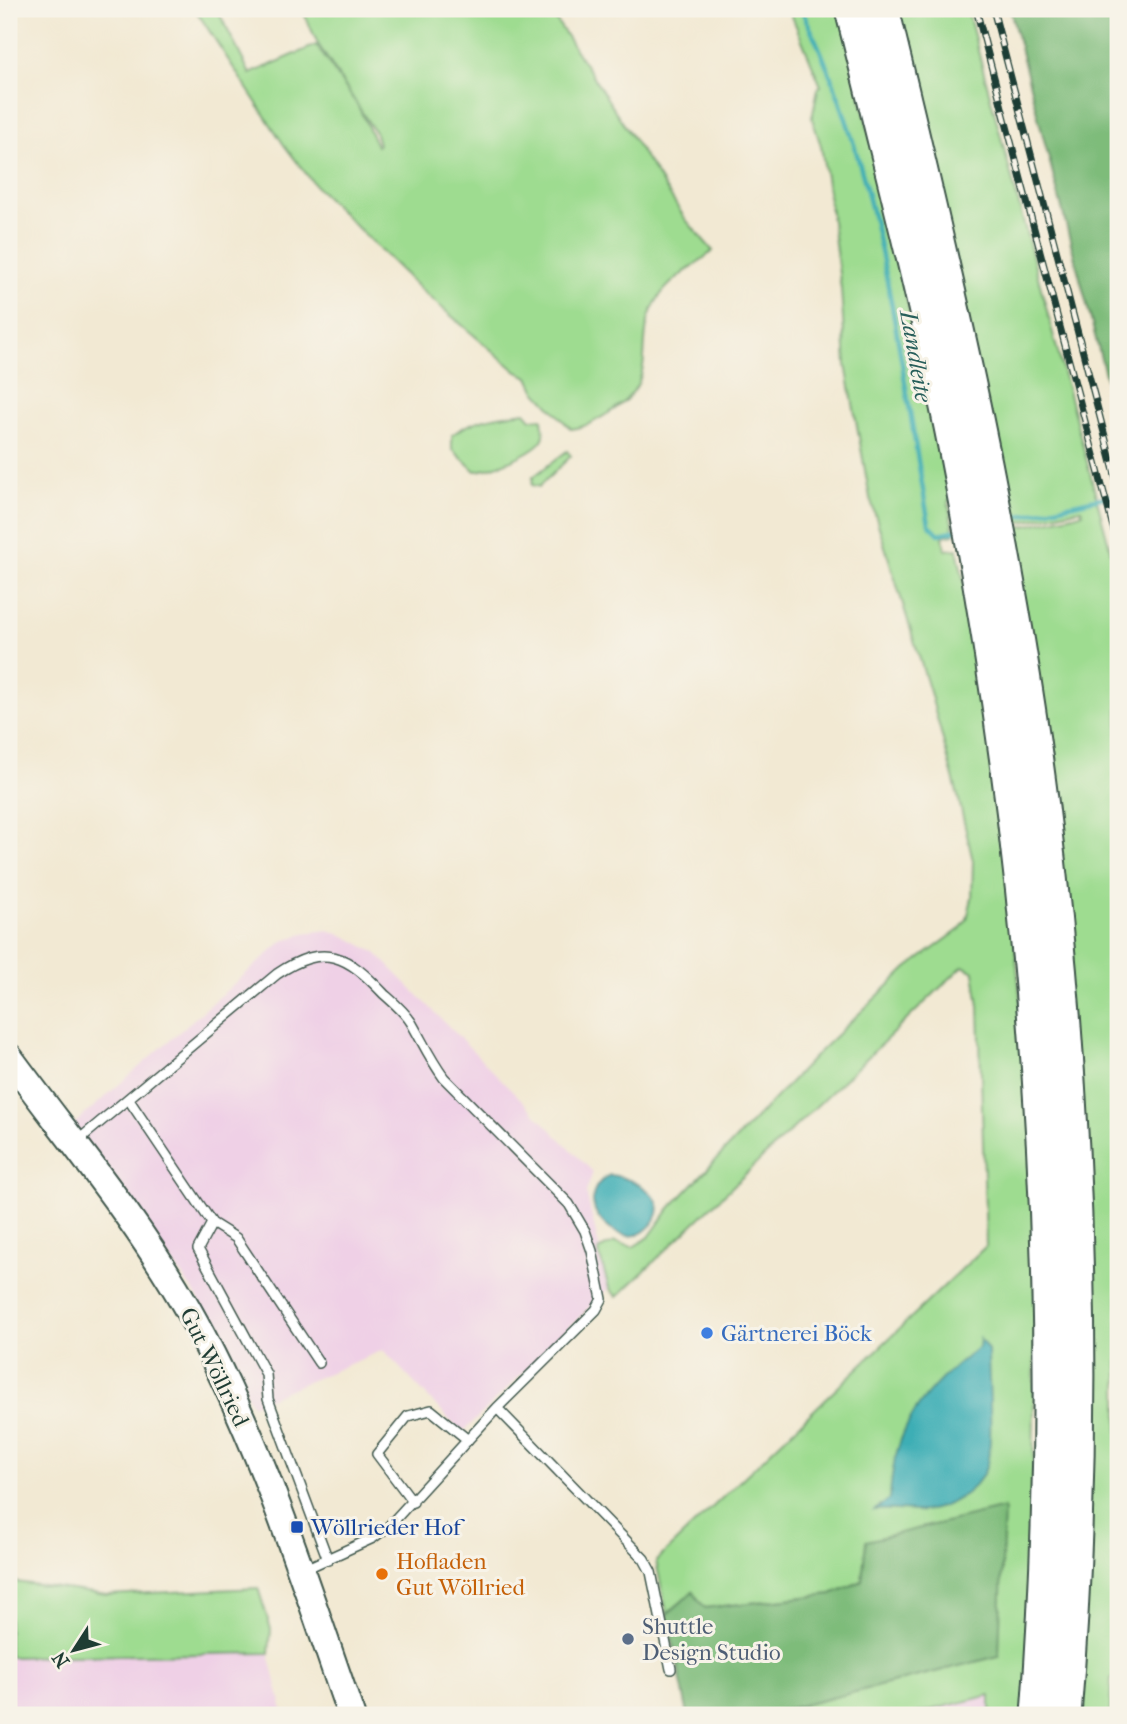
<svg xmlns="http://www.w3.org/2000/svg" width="1127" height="1724" viewBox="0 0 1127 1724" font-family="'IM FELL French Canon',serif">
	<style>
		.built { fill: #efd0e6 }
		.green { fill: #9edc90; stroke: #5e8c62; stroke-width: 2 }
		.forest { fill: #7ebc7a; stroke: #4e7c57; stroke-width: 2 }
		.water { fill: #3daeb5; stroke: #2e7674; stroke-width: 2 }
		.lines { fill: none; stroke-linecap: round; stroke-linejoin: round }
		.stream { stroke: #3daeb5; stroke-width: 4.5 }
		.lane-casing { stroke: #3f574c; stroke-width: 12 }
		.secondary-casing { stroke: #3f574c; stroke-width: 30 }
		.highway-casing { stroke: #3f574c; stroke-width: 37 }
		.lane { stroke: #fff; stroke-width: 9 }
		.secondary { stroke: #fff; stroke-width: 26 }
		.highway { stroke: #fff; stroke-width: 33 }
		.rail-casing { stroke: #1f3d34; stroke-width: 7 }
		.rail { stroke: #f7f3e8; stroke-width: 4.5; stroke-dasharray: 13; stroke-linecap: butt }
		.shop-dot { fill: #3f7fe0; stroke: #f7f3e8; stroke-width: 2.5 }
		.transit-dot { fill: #1a4fb4; stroke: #f7f3e8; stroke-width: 2.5 }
		.food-dot { fill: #e8710a; stroke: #f7f3e8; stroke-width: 2.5 }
		.service-dot { fill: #5c6f8a; stroke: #f7f3e8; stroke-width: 2.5 }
		.labels { text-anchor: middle; stroke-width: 6; stroke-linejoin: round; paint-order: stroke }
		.shop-label { font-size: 23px; fill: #366cbe; stroke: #f7f3e8; text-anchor: start }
		.street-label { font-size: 23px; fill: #1f3d34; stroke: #f7f3e8 }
		.transit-label { font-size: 23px; fill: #164399; stroke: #f7f3e8; text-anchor: start }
		.food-label { font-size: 23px; fill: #c56008; stroke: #f7f3e8; text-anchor: start }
		.service-label { font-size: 23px; fill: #4e5e75; stroke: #f7f3e8; text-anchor: start }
		.water-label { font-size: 24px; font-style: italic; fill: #285f5b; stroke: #f7f3e8 }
	</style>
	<rect width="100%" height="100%" fill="#f7f3e8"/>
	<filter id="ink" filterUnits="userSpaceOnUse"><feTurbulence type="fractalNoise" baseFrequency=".0143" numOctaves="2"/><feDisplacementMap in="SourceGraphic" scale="14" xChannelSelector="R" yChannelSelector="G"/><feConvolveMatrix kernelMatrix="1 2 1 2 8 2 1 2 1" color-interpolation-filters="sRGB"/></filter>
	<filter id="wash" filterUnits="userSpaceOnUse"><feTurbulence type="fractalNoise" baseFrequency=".00686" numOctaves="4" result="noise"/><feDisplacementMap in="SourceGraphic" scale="28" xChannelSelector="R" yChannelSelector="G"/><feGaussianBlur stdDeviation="1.57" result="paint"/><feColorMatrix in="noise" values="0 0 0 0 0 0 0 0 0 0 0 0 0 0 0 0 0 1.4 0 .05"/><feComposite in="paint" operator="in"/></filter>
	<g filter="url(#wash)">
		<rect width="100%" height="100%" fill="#f2e9d3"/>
		<path class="built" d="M 328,930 L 347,937 L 376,953 L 593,1172 L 586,1192 L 609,1288 L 462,1433 L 383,1350 L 252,1405 L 198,1298 L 73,1125 L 283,941 L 304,933 Z
			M 269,1653 L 284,1715 L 9,1715 L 9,1657 Z
			M 991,1695 L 990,1715 L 911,1715 Z"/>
		<path class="green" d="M 195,9 L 217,9 L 250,74 L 316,45 L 358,106 L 377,146 L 379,144 L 376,134 L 318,44 L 302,9 L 549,9 L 686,220 L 713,251 C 697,264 671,279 659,297 C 628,343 667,378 607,414 C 595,421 586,427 572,429 L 568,426 L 535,390 L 529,377 L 517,372 L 421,290 L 318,189 L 284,145 Z
			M 789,9 L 841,9 L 952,500 L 948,501 L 954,534 L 943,536 L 945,550 L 957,549 L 994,727 L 1037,1173 L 1030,1715 L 990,1715 L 990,1695 L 911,1715 L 763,1715 L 999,1656 L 863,1581 L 832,1594 L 704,1608 L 693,1592 L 667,1614 L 656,1561 L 986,1246 L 979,1006 L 974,972 L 963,966 L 617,1297 L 609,1288 L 598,1250 L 615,1242 L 633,1247 L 649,1237 L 670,1208 L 822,1049 L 907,968 L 960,929 L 967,919 L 972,898 L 973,861 L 958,796 L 930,692 L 870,498 L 846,365 L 841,289 L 827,184 L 821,146 L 812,118 L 818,88 L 821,86 Z
			M 891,9 L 967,9 L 1118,579 L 1118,1674 L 1111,1678 L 1110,1715 L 1078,1715 L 1011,529 L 1083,513 L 1081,509 L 1009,525 Z
			M 525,412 L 531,419 L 542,418 C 542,424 544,431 544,435 C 543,450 489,471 475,471 L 452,449 L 452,435 C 474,418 498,416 525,412 Z
			M 567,451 L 571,456 L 539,487 L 532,485 L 533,477 Z
			M 9,1581 L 107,1595 L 258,1588 L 271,1629 L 269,1653 L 9,1657 Z"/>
		<path class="forest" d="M 1010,9 L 1118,9 L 1118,424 Z
			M 1004,1508 L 999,1656 L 763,1715 L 688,1715 L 667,1614 L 693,1592 L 705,1608 L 832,1594 L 862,1581 L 866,1541 Z"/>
		<path class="water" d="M 610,1175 C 635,1178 680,1201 647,1229 C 618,1255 566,1198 610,1175 Z
			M 980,1339 L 988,1350 C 988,1380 995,1444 985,1470 C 976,1492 948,1508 924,1511 C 908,1512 891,1508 875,1510 L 890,1499 C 893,1425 923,1391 979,1347 Z"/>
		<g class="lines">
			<path class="stream" d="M 801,9 C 880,164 898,354 929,524 L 939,534 L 957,530
				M 1007,519 L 1118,494"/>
		</g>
	</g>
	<g filter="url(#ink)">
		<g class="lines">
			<g class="lane-casing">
				<path id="lane" d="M 129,1100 L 212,1223
					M 75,1143 L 277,974 C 325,942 347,955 384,994 C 393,1002 404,1011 411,1022 C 422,1041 430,1059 444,1078 L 569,1204 L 585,1231 L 592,1251 L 602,1299 L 596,1310 L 497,1408 L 389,1526 L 373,1538 L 305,1569
					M 319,1363 L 236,1238 L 212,1223 L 198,1249 L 266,1374 L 268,1399 L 328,1560
					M 497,1408 L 644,1559 L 651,1572 L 671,1669
					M 413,1502 L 377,1454 L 408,1416 L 431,1410 L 468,1440"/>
			</g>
			<g class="secondary-casing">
				<path id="secondary" d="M 9,1057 C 69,1139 137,1219 187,1308 C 259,1435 303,1578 351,1715"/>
			</g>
			<g class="highway-casing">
				<path id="highway" d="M 852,9 C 892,172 935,334 965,499 C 1039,899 1069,1309 1038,1715
					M 882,9 C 946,272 1008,537 1042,807 C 1079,1107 1089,1414 1064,1715"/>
			</g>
			<use href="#lane" class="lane"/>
			<use href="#secondary" class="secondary"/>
			<use href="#highway" class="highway"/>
			<g class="rail-casing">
				<path id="rail" d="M 976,9 L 1118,546
					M 993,9 L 1118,486"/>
			</g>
			<use href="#rail" class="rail"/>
		</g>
	</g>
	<circle class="shop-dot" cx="707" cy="1333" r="7"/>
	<rect class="transit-dot" x="290" y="1520" width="14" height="14" rx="3.5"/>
	<circle class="food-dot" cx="382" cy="1574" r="7"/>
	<circle class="service-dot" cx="628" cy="1639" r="7"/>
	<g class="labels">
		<g class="shop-label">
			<text x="721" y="1341">Gärtnerei Böck</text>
		</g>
		<g class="street-label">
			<text transform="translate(215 1367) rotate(64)" y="8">Gut Wöllried</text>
		</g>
		<g class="transit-label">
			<text x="311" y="1535">Wöllrieder Hof</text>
		</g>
		<g class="food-label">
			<text x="396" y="1569">Hofladen<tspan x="396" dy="26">Gut Wöllried</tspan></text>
		</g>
		<g class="service-label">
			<text x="642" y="1634">Shuttle<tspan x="642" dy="26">Design Studio</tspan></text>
		</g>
		<g class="water-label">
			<text transform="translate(916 356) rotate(80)" y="8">Landleite</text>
		</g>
	</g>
	<rect width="1127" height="1724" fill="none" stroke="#f7f3e8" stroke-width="35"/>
	<g transform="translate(74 1650) rotate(234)" stroke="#f7f3e8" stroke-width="5" paint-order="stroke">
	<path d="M0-5L12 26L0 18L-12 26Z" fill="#1f3d34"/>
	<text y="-10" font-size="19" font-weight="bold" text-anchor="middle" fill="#1f3d34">N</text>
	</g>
</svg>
